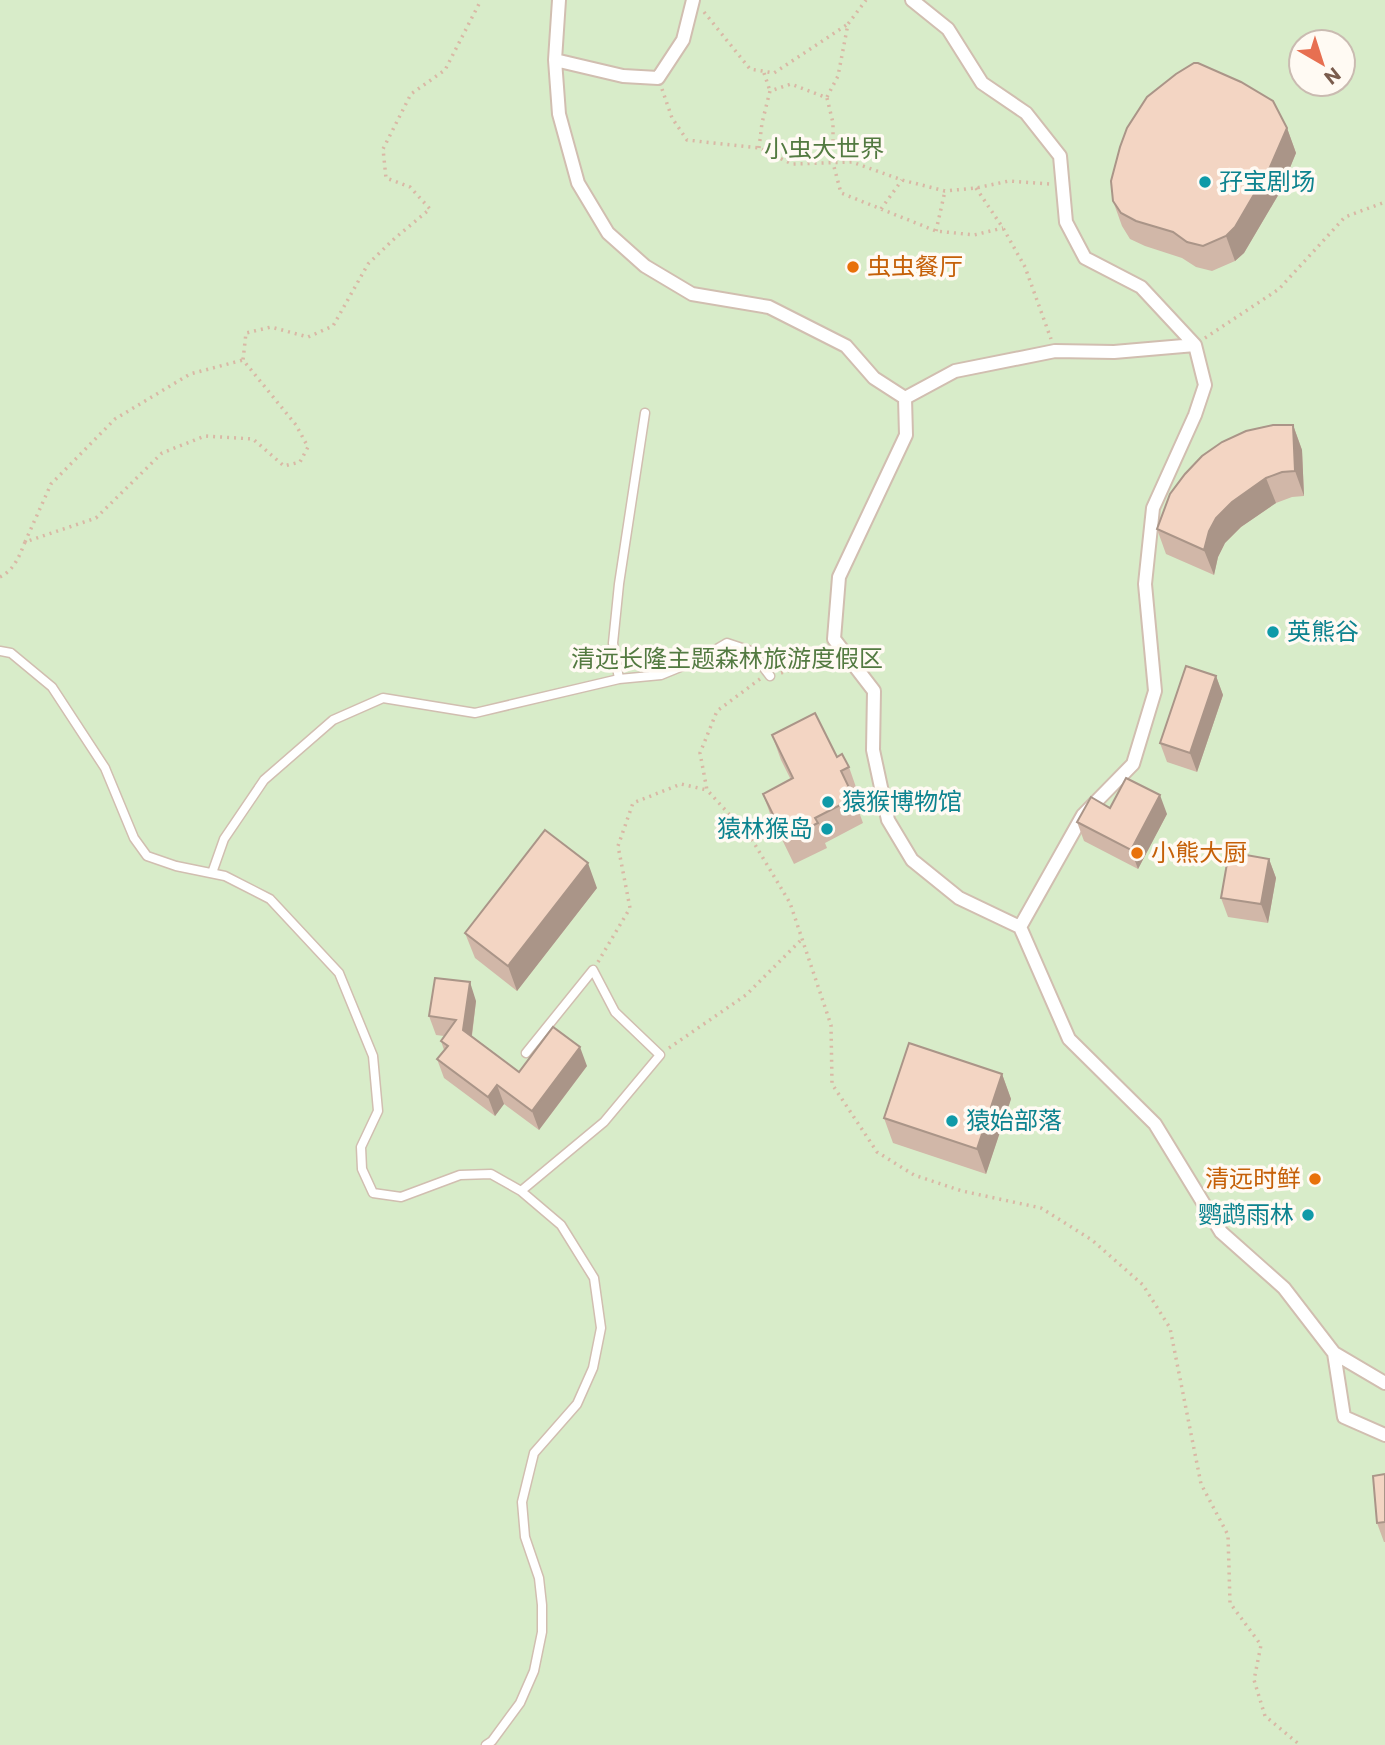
<svg xmlns="http://www.w3.org/2000/svg" width="1385" height="1745" viewBox="0 0 1385 1745" font-family="Commissioner,'Noto Sans SC',sans-serif">
	<style>
		.green { fill: #d8ecc9; fill-rule: evenodd }
		.lines { fill: none; stroke-linecap: round; stroke-linejoin: round }
		.service-casing { stroke: #d1beb0; stroke-width: 11 }
		.pedestrian-casing { stroke: #d1beb0; stroke-width: 16 }
		.path { stroke: #d9b8a5; stroke-width: 3.5; stroke-dasharray: 2 5; stroke-linecap: butt }
		.service { stroke: #fff; stroke-width: 8 }
		.pedestrian { stroke: #fff; stroke-width: 12 }
		.wall { fill: #d1b7a8 }
		.shaded-wall { fill: #aa9588 }
		.building { fill: #f3d5c3; stroke: #aa9588; stroke-width: 2 }
		.culture-dot { fill: #0f9aa8; stroke: #fffaf3; stroke-width: 2.5 }
		.food-dot { fill: #e8710a; stroke: #fffaf3; stroke-width: 2.5 }
		.labels { text-anchor: middle; stroke-width: 7; stroke-linejoin: round; paint-order: stroke }
		.park-label { font-size: 24px; fill: #537a41; stroke: #fffaf3 }
		.culture-label { font-size: 24px; fill: #0d838f; stroke: #fffaf3; text-anchor: start }
		.food-label { font-size: 24px; fill: #c56008; stroke: #fffaf3; text-anchor: start }
	</style>
	<rect width="100%" height="100%" fill="#fdf6ec"/>
	<path class="green" d="M 0,0 L 1385,0 L 1385,1745 L 0,1745 ZM 1301,42 L 1343,42 L 1343,84 L 1301,84 Z"/>
	<g class="lines">
		<g class="service-casing">
			<path id="service" d="M 0,651 L 11,653 L 52,687 L 105,768 L 134,838 L 147,856 L 176,866 L 225,876 L 270,899 L 339,973 L 373,1056 L 378,1111 L 361,1147 L 362,1169 L 373,1193 L 401,1197 L 460,1175 L 491,1174 L 521,1191 L 561,1225 L 594,1278 L 601,1328 L 593,1368 L 577,1404 L 534,1453 L 522,1502 L 525,1537 L 539,1578 L 542,1605 L 542,1632 L 534,1671 L 520,1703 L 492,1741 L 486,1745
				M 619,679 L 661,675 L 700,659 L 727,643 L 751,651 L 770,676
				M 212,873 L 224,839 L 264,780 L 333,720 L 383,698 L 475,713 L 619,679 L 613,643 L 619,584 L 645,413
				M 521,1191 L 604,1122 L 660,1055 L 615,1012 L 593,970 L 526,1053"/>
		</g>
		<g class="pedestrian-casing">
			<path id="pedestrian" d="M 559,0 L 555,60 L 559,114 L 578,183 L 608,233 L 645,266 L 692,294 L 769,307 L 846,346 L 874,378 L 905,398 L 906,435 L 839,577 L 834,639 L 874,691 L 873,750 L 888,820 L 912,860 L 959,898 L 1020,927
				M 912,0 L 948,29 L 982,83 L 1026,113 L 1060,156 L 1066,222 L 1085,258 L 1141,287 L 1195,345 L 1205,385 L 1195,415 L 1153,508 L 1145,584 L 1155,691 L 1133,764 L 1083,815 L 1020,927 L 1069,1039 L 1155,1124 L 1221,1232 L 1284,1288 L 1334,1353 L 1385,1383
				M 555,60 L 623,76 L 658,78 L 683,40 L 693,0
				M 905,398 L 955,371 L 1055,351 L 1114,352 L 1195,345
				M 1334,1353 L 1344,1417 L 1385,1435"/>
		</g>
		<path class="path" d="M 704,12 L 750,69 L 774,73 L 848,24
			M 764,73 L 770,91
			M 662,89 L 672,118 L 687,140 L 759,148 L 792,164 L 852,162 L 902,180 L 945,191 L 976,188 L 1009,181 L 1050,184
			M 827,97 L 838,76 L 848,24 L 866,0
			M 759,148 L 762,123 L 770,91 L 791,84 L 827,98 L 833,123 L 833,163 L 841,193 L 936,231 L 974,235 L 1003,228
			M 976,188 L 1003,228 L 1025,267 L 1051,339
			M 881,209 L 902,180
			M 936,231 L 945,191
			M 1205,338 L 1279,289 L 1345,217 L 1385,202
			M 25,542 L 51,484 L 115,419 L 190,374 L 243,360
			M 0,577 C 14,570 19,557 25,542 L 96,518 L 162,453 L 205,436 L 253,439 L 284,466 L 300,462 L 308,447 L 296,425 L 243,360 L 246,333 L 271,327 L 308,337 L 333,326 L 368,264 L 395,238 L 430,209 L 410,187 L 386,178 L 383,149 L 411,94 L 445,70 L 481,0
			M 781,673 L 830,657
			M 760,679 L 717,711 L 700,753 L 707,790 L 751,838 L 790,903 L 831,1025 L 832,1084 L 877,1152 L 914,1175 L 962,1191 L 1041,1208 L 1092,1240 L 1143,1285 L 1170,1328 L 1201,1484 L 1228,1535 L 1230,1603 L 1261,1645 L 1254,1680 L 1265,1716 L 1300,1745
			M 598,962 L 630,908 L 618,846 L 633,803 L 681,784 L 707,790
			M 669,1048 L 746,995 L 802,939"/>
		<use href="#service" class="service"/>
		<use href="#pedestrian" class="pedestrian"/>
	</g>
	<path class="wall" d="M 1287,128 L 1296,153 L 1280,192 L 1244,253 L 1235,261 L 1212,271 L 1196,267 L 1182,258 L 1145,246 L 1130,239 L 1122,226 L 1113,201 Z
		M 1293,425 L 1302,450 L 1304,496 L 1292,497 L 1276,503 L 1241,527 L 1225,543 L 1218,557 L 1214,575 L 1166,554 L 1157,529 Z
		M 1216,676 L 1223,695 L 1197,772 L 1167,762 L 1160,743 Z
		M 772,735 L 837,757 L 849,767 L 858,793 L 853,795 L 863,823 L 825,843 L 827,848 L 794,864 L 772,819 L 763,794 L 791,780 L 781,760 Z
		M 1110,808 L 1167,814 L 1138,869 L 1084,841 L 1077,822 Z
		M 1269,859 L 1276,878 L 1268,923 L 1228,917 L 1221,898 Z
		M 597,888 L 517,991 L 475,958 L 465,933 Z
		M 476,1001 L 472,1036 L 519,1072 L 587,1066 L 539,1130 L 504,1104 L 495,1116 L 444,1078 L 437,1059 L 444,1050 L 441,1041 L 444,1036 L 436,1035 L 429,1016 Z
		M 1002,1074 L 1011,1099 L 986,1174 L 893,1143 L 884,1118 Z
		M 1385,1474 L 1385,1542 L 1384,1542 L 1377,1523 Z"/>
	<path class="shaded-wall" d="M 1287,128 L 1296,153 L 1280,192 L 1244,253 L 1235,261 L 1226,236 Z
		M 1293,425 L 1302,450 L 1304,496 L 1295,471 Z
		M 1266,478 L 1276,503 L 1241,527 L 1225,543 L 1218,557 L 1214,575 L 1204,550 L 1209,531 L 1216,518 L 1232,502 Z
		M 1216,676 L 1223,695 L 1197,772 L 1190,753 Z
		M 1160,795 L 1167,814 L 1138,869 L 1131,850 Z
		M 1269,859 L 1276,878 L 1268,923 L 1261,904 Z
		M 588,863 L 597,888 L 517,991 L 508,966 Z
		M 470,982 L 476,1001 L 470,1049 L 463,1030 Z
		M 580,1047 L 587,1066 L 539,1130 L 532,1111 Z
		M 1002,1074 L 1011,1099 L 986,1174 L 977,1149 Z
		M 497,1085 L 504,1104 L 495,1116 L 488,1097 Z"/>
	<path class="building" d="M 1194,63 L 1198,63 L 1241,82 L 1273,101 L 1287,128 L 1270,167 L 1235,227 L 1226,236 L 1203,246 L 1187,242 L 1173,232 L 1136,221 L 1121,213 L 1113,201 L 1111,181 L 1120,147 L 1127,128 L 1147,97 L 1176,74 Z
		M 1273,425 L 1293,425 L 1295,471 L 1282,472 L 1266,478 L 1232,502 L 1216,518 L 1209,531 L 1204,550 L 1157,529 L 1170,494 L 1185,474 L 1202,456 L 1222,442 L 1246,431 Z
		M 1186,666 L 1216,676 L 1190,753 L 1160,743 Z
		M 815,713 L 837,757 L 842,754 L 849,767 L 841,771 L 854,798 L 815,818 L 818,823 L 785,839 L 763,794 L 793,778 L 772,735 Z
		M 1126,778 L 1160,795 L 1131,850 L 1077,822 L 1091,797 L 1110,808 Z
		M 545,830 L 588,863 L 508,966 L 465,933 Z
		M 1229,852 L 1269,859 L 1261,904 L 1221,898 Z
		M 435,978 L 470,982 L 463,1030 L 519,1072 L 553,1027 L 580,1047 L 532,1111 L 497,1085 L 488,1097 L 437,1059 L 448,1046 L 441,1041 L 456,1020 L 429,1016 Z
		M 909,1043 L 1002,1074 L 977,1149 L 884,1118 Z
		M 1385,1474 L 1385,1522 L 1377,1523 L 1373,1476 Z"/>
	<g class="culture-dot">
		<circle cx="1205" cy="182" r="7"/>
		<circle cx="1273" cy="632" r="7"/>
		<circle cx="828" cy="802" r="7"/>
		<circle cx="827" cy="829" r="7"/>
		<circle cx="952" cy="1121" r="7"/>
		<circle cx="1308" cy="1215" r="7"/>
	</g>
	<g class="food-dot">
		<circle cx="853" cy="267" r="7"/>
		<circle cx="1137" cy="853" r="7"/>
		<circle cx="1315" cy="1179" r="7"/>
	</g>
	<g class="labels">
		<g class="park-label">
			<text x="824" y="157">小虫大世界</text>
			<text x="727" y="667">清远长隆主题森林旅游度假区</text>
		</g>
		<g class="culture-label">
			<text x="1219" y="190">孖宝剧场</text>
			<text x="1287" y="640">英熊谷</text>
			<text x="842" y="810">猿猴博物馆</text>
			<text x="813" y="837" text-anchor="end">猿林猴岛</text>
			<text x="966" y="1129">猿始部落</text>
			<text x="1294" y="1223" text-anchor="end">鹦鹉雨林</text>
		</g>
		<g class="food-label">
			<text x="867" y="275">虫虫餐厅</text>
			<text x="1151" y="861">小熊大厨</text>
			<text x="1301" y="1187" text-anchor="end">清远时鲜</text>
		</g>
	</g>
	<g transform="translate(1322 63) rotate(141)"><circle r="33" fill="#fffaf3" stroke="#cabbb1" stroke-width="2"/>
	<path d="M0-5L12 26L0 18L-12 26Z" fill="#e76f51"/>
	<text y="-10" font-size="19" font-weight="bold" text-anchor="middle" fill="#7a5c4d">N</text>
	</g>
</svg>
